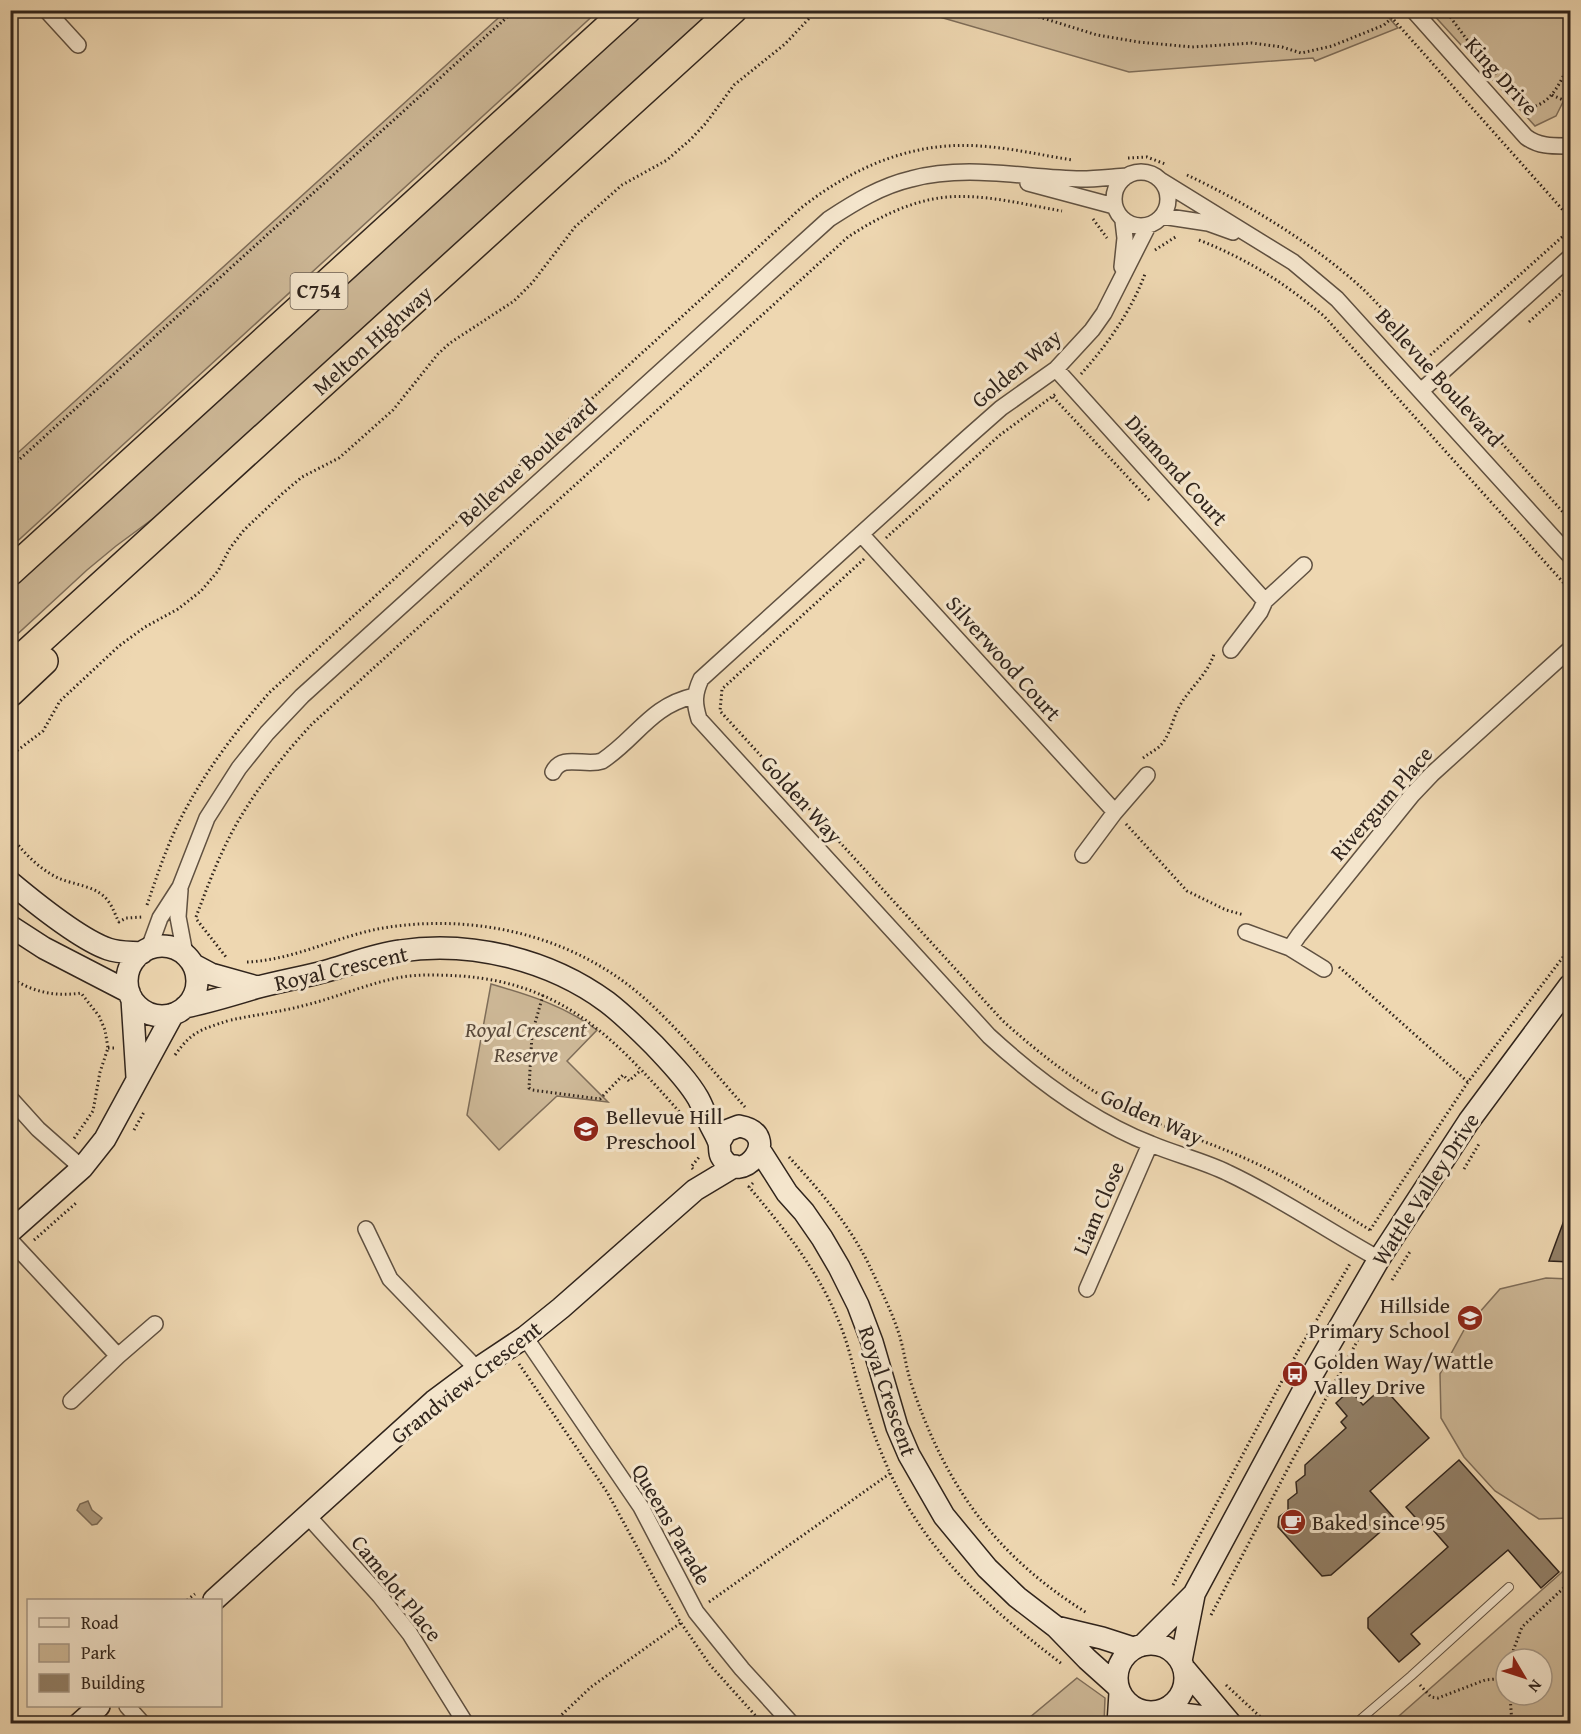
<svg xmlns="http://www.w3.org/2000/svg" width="1581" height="1734" viewBox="0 0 1581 1734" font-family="'Gentium Book Plus',serif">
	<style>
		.green { fill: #ceb998; stroke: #7f6e5a; stroke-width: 1.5; fill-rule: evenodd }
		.water { fill: #ad9a7e; stroke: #7b6b57; stroke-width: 1.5 }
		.building { fill: #938169; stroke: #30241c; stroke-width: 1.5 }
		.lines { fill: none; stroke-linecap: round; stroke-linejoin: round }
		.lane-casing { stroke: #605141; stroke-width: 10 }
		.street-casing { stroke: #605141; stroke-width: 18 }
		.secondary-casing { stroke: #30241c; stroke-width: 24 }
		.highway-casing { stroke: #30241c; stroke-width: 30 }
		.path { stroke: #30241c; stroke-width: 3; stroke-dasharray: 1.5 3; stroke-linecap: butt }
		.lane { stroke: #f4e5cc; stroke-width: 8 }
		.street { stroke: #f4e5cc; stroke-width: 15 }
		.secondary { stroke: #f4e5cc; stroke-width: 21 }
		.highway { stroke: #eed7b1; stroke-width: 27 }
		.labels { text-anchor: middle; stroke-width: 6; stroke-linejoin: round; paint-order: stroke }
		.shield { fill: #f4e5cc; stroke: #6b5e51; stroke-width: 1.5 }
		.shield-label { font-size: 21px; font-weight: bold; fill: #30241c }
		.street-label { font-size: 22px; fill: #30241c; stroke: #f4e5cc }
		.park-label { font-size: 22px; font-style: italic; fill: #58493b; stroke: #f4e5cc }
		.poi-label { font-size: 22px; fill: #30241c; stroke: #f4e5cc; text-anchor: start }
	</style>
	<rect width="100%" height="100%" fill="#eed7b1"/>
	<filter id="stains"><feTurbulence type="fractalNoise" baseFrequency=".00333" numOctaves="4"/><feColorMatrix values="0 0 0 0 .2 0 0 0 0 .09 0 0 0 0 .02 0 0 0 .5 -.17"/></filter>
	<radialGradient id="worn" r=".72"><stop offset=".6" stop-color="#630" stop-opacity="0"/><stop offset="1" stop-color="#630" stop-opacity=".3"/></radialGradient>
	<path class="green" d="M 1382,10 L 1398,28 L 1315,61 L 1313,58 L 1129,72 L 919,11 Z
		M 506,11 L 598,11 L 11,547 L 11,459 Z
		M 644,11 L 717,11 L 173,504 L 116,546 L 87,570 L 11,640 L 10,586 Z
		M 1430,11 L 1570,11 L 1570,88 L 1556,116 L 1535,126 Z
		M 491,984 C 529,995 565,1006 597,1030 L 567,1061 L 608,1102 L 557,1096 L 499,1150 L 467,1115 Z
		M 1546,1278 L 1570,1279 L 1570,1518 L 1539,1519 L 1495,1491 L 1464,1457 L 1441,1418 L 1440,1374 L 1464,1330 L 1500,1289 Z
		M 1570,1564 L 1570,1723 L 1391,1723 L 1561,1573 ZM 1506,1659 L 1542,1659 L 1542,1695 L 1506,1695 Z
		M 1077,1678 L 1105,1698 L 1104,1723 L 1023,1723 Z"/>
	<path class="water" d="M 88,1501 L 92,1510 L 102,1518 L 97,1524 L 92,1525 L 77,1510 L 80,1504 Z"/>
	<path class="building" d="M 1569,1207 L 1570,1262 L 1549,1261 Z
		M 1383,1387 L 1429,1438 L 1370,1491 L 1395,1519 L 1331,1575 L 1322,1576 L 1278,1527 L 1279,1517 L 1288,1510 L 1288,1500 L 1297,1493 L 1296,1482 L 1305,1475 L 1305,1465 L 1346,1428 L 1341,1422 L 1347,1416 L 1336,1403 L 1350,1390 L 1363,1405 Z
		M 1459,1460 L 1559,1572 L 1541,1588 L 1508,1550 L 1411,1634 L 1420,1644 L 1399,1662 L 1368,1628 L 1368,1618 L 1448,1547 L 1426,1522 L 1422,1525 L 1406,1507 Z"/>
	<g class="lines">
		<g class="lane-casing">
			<path id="lane" d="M 1355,1724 L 1411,1676 L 1509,1587"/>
		</g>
		<g class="street-casing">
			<path id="street" d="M 46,10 L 78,45
				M 1413,10 L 1526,137 C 1539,147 1554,146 1570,146
				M1114 199a27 27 0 1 1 54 0a27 27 0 1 1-54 0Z
				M 1160,180 L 1293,262 L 1337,299 L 1570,556
				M 1028,183 L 1114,206
				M 1162,216 L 1208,223 L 1233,232
				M 1148,226 L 1104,313 L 1092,330 L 1056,369 L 1001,408 L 967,438 L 701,679 C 694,694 694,703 699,719 L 989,1036 C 1037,1080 1090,1120 1151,1144 C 1177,1155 1204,1161 1228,1173 C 1281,1198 1328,1231 1379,1259
				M 1122,267 L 1125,238 L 1123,221
				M 1056,369 L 1265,601 L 1304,565
				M 1422,390 L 1570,257
				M 861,534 L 1115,812 L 1147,775
				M 1231,650 L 1260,612 L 1265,601
				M 553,772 C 562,753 585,767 602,761 C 637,738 650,706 694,696
				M 1083,855 L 1115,812
				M 180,890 L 178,917 L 185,954
				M 1246,932 L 1290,948
				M 149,948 L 160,918 L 180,887 L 207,818 L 239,768 L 267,733 L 302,696 L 829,219 C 855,202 881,186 911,179 C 967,164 1025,178 1081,179 C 1096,179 1112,177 1127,176
				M 1324,969 L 1290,948 L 1299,935 L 1412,795 L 1432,774 L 1570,649
				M 10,1098 L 38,1129 L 82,1168
				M 366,1229 L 390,1279 L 477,1369
				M 10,1240 L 118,1356 L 155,1324
				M 1087,1289 L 1150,1144
				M 525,1337 L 641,1507 L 696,1612 L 742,1669 L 792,1724
				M 71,1401 L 118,1356
				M 307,1515 L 380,1596 L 410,1634 L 466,1724
				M 127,1706 L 143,1724"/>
		</g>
		<g class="secondary-casing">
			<path id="secondary" d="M 10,882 C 34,902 79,939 108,949 C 119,953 131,952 142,953
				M 10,926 L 44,948 L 129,992
				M127 981a35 35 0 1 1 70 0a35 35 0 1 1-70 0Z
				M 194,965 L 211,974 L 257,987
				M 132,999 L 137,1077
				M 185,1007 C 209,1002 232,995 255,988 C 280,981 306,977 330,970 C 354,963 376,954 400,951 C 471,940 550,960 607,1002 C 624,1015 639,1030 654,1045 C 669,1061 687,1079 698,1098 C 702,1105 705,1114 709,1122 C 712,1129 717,1136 719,1143 C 720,1147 719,1152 721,1156 C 740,1191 786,1134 739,1126 L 726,1131 L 719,1143
				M 759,1149 L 787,1193 L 804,1212 L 822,1238 L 839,1267 L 858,1305 L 872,1342 L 897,1427 L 909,1455 L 944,1516 L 987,1568 L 1017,1597 L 1056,1627 L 1087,1659 L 1117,1686
				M 10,1232 L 82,1168 L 105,1139 L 173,1014
				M 214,1600 L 434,1401 L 477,1369 L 525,1337 L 561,1308 L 695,1190 L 735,1166
				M 1056,1627 L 1102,1638 L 1133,1648
				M1117 1678a34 34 0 1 1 68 0a34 34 0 1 1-68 0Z
				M 1143,1645 L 1194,1594 L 1309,1380 L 1379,1259 L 1469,1121 L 1570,985
				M 1181,1661 L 1194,1595
				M 1183,1667 L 1231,1724
				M 1160,1711 L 1205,1717 L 1220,1724
				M 79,1724 L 99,1706
				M 1118,1724 L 1120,1693"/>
		</g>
		<g class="highway-casing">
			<path id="highway" d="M 10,572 L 627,10
				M 10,668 L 733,10
				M 10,693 L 44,661"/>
		</g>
		<path class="path" d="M 1017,10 L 1097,35 L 1138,42 L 1192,47 L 1252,43 L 1282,47 L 1301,53 L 1332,46 L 1384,25 L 1398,12
			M 1385,10 L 1570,218
			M 1445,10 L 1471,45 L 1521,102 L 1533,107 C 1553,101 1561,81 1570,62
			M 1552,95 L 1570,103
			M 1128,158 L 1147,157 L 1165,164
			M 1187,175 C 1245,202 1317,246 1364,290 C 1386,312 1406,335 1426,358
			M 1093,219 L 1107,238
			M 1199,240 C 1249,260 1283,282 1324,316 L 1570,590
			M 1155,250 L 1177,236
			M 1529,322 L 1570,285
			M 1427,358 L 1570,230
			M 1081,374 C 1108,344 1131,311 1145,274
			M 1451,386 L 1570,520
			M 1053,397 L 1150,501
			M 10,468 L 515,10
			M 886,538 L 1000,435 L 1057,393
			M 864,559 L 722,689 L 720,711 L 1002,1020 C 1036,1051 1072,1079 1112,1102 C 1156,1126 1205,1140 1251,1161 C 1293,1180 1331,1206 1370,1230
			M 10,756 L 43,731 L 60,701 L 119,646 L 145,627 L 178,609 L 201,591 L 218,571 L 230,548 L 244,530 L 283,493 L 302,477 L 339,458 L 393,410 L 438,354 L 450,343 L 514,301 L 532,283 L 575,227 L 622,185 L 667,160 L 691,139 L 706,123 L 734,85 L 785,44 L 817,10
			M 1143,758 C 1148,754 1154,751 1159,747 C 1169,738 1172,721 1178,709 C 1188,689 1207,676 1214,654
			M 1126,824 L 1187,891 L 1226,910 L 1244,915
			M 10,835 C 24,853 38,868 58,878 C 74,885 98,886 108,901 C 113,907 115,915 119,922 L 126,918 L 143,917
			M 147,905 C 157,876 167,845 181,818 C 204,773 235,732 269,693 L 801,208 C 853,167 913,141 980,146 C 1011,148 1041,155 1072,160
			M 196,917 C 208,885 220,853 237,823 C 258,787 284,754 312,724 L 848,237 C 874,220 902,205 933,199 C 975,191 1021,204 1062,211
			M 197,920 L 226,957
			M 247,962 C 295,960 337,936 383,928 C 475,913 572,935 643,997 C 680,1030 712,1070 745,1107
			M 1339,967 L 1468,1082 L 1570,948
			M 10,977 C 32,992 55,997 81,993 L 99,1016 L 105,1030 L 108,1048 L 100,1072 L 93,1111 L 73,1140
			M 543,995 L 532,1034 L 529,1088 L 532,1090 L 600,1099 L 623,1075 L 629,1081 L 641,1070
			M 231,1020 C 254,1015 279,1012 302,1006 C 336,998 368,983 402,977 C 421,974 442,975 461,976 C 568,984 618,1043 684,1117
			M 108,1048 L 116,1048
			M 175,1055 C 193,1030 201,1030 230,1020
			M 134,1130 L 144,1112
			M 789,1157 C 820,1191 850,1225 870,1267 C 880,1288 892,1312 899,1334 C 904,1350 906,1367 911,1383 C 945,1485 995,1556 1087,1613
			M 693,1169 L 691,1167 L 700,1156
			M 1464,1169 L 1479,1144
			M 753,1183 L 749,1187 C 788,1233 824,1278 844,1335 C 850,1352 854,1371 859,1388 C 872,1432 891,1484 917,1521 C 955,1579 1007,1622 1062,1664
			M 1370,1230 L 1468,1082
			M 34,1240 L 76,1203
			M 1392,1280 L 1411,1250
			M 519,1364 L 607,1492 L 660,1589 L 681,1623 L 710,1665 L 763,1724
			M 1173,1585 L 1297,1353 L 1351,1262
			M 187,1600 L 195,1594
			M 709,1602 L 892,1472
			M 1211,1615 L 1294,1457 L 1365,1327
			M 1510,1659 L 1522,1627 L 1570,1582
			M 1226,1685 L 1268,1724
			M 1420,1685 L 1431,1697 L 1438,1698 L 1485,1680 L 1506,1678
			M 1510,1695 L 1512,1724
			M 52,1724 L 60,1717
			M 552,1724 L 591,1687 L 682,1622"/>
		<use href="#lane" class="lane"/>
		<use href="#street" class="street"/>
		<use href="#secondary" class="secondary"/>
		<use href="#highway" class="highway"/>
	</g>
	<defs>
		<g id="school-disc" transform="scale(1.35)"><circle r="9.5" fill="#8f2418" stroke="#f4e5cc"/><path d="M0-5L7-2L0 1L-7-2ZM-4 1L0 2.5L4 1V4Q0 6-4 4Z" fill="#fff"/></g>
		<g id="bus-disc" transform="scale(1.35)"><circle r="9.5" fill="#8f2418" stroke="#f4e5cc"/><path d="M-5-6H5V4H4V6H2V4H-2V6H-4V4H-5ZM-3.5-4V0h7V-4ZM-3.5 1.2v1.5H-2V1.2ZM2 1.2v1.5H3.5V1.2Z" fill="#fff"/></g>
		<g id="cafe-disc" transform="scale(1.35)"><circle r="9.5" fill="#8f2418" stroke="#f4e5cc"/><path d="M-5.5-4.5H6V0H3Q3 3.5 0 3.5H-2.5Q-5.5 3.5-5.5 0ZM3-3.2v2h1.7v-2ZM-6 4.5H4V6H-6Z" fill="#fff"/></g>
	</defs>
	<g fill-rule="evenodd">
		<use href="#school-disc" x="586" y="1129"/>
		<use href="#school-disc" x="1470" y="1318"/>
		<use href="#bus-disc" x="1295" y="1374"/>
		<use href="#cafe-disc" x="1293" y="1522"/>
	</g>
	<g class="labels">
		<rect class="shield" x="290.5" y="273" width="57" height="36" rx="4.5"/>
		<g class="shield-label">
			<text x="319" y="298">C754</text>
		</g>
		<g class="street-label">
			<text transform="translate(1502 76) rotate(48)" y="8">King Drive</text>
			<text transform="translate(372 340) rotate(-42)" y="8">Melton Highway</text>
			<text transform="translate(1016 368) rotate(-40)" y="8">Golden Way</text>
			<text transform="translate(1440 377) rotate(48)" y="8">Bellevue Boulevard</text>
			<text transform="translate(527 462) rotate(-42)" y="8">Bellevue Boulevard</text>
			<text transform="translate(1177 470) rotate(48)" y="8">Diamond Court</text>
			<text transform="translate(1004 658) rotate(48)" y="8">Silverwood Court</text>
			<text transform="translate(802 799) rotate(48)" y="8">Golden Way</text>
			<text transform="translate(1381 803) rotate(-49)" y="8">Rivergum Place</text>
			<text transform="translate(341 968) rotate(-13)" y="8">Royal Crescent</text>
			<text transform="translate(1152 1116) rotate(24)" y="8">Golden Way</text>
			<text transform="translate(1425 1189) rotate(-57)" y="8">Wattle Valley Drive</text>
			<text transform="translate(1098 1208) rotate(-67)" y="8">Liam Close</text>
			<text transform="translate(466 1382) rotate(-38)" y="8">Grandview Crescent</text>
			<text transform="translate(888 1391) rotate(71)" y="8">Royal Crescent</text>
			<text transform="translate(672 1524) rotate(60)" y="8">Queens Parade</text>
			<text transform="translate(397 1588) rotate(51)" y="8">Camelot Place</text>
		</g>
		<g class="park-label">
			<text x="526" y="1037">Royal Crescent<tspan x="526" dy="25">Reserve</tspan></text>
		</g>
		<g class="poi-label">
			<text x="606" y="1124">Bellevue Hill<tspan x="606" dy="25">Preschool</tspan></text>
			<text x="1450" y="1313" text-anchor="end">Hillside<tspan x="1450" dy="25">Primary School</tspan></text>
			<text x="1314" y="1369">Golden Way/Wattle<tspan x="1314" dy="25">Valley Drive</tspan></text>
			<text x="1312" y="1530">Baked since 95</text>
		</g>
	</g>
	<rect width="1581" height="1734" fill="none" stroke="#eed7b1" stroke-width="36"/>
	<rect x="12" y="12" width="1557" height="1710" fill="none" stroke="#30241c" stroke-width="3"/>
	<rect x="18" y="18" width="1545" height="1698" fill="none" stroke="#30241c" stroke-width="1.5"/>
	<rect x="27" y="1599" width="195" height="108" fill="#f4e5cc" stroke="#a69886" stroke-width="1.5"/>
	<rect x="39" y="1618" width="30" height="9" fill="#f4e5cc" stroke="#a69886" stroke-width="1.5"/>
	<text x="81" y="1629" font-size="18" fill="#30241c">Road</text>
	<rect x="39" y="1644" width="30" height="18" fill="#ceb998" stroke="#a69886" stroke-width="1.5"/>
	<text x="81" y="1659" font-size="18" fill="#30241c">Park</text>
	<rect x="39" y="1674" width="30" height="18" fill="#938169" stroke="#a69886" stroke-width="1.5"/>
	<text x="81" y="1689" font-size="18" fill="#30241c">Building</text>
	<g transform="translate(1524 1677) rotate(129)"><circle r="28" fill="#f4e5cc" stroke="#a69886" stroke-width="1.5"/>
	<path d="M0-4.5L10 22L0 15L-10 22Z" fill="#8f2418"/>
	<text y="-9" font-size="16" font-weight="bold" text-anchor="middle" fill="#30241c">N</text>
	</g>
	<rect width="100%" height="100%" filter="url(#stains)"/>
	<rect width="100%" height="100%" fill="url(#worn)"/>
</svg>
